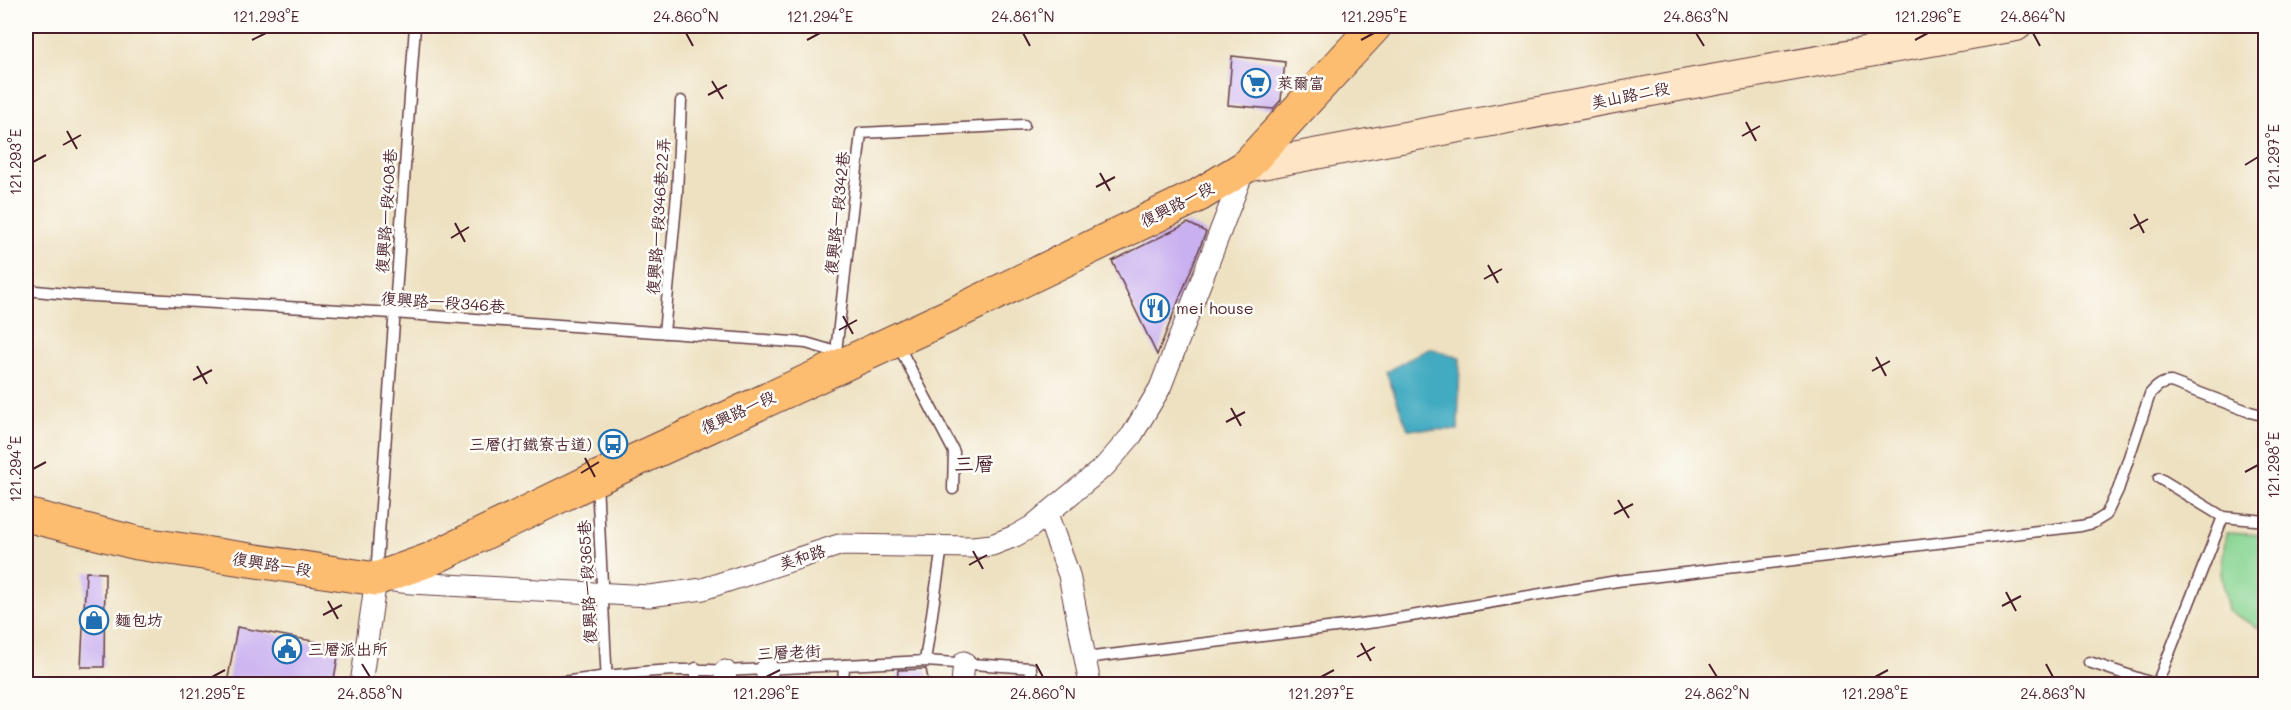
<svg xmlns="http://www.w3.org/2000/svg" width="2291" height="710" viewBox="0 0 2291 710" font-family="Mali,'LXGW WenKai TC',sans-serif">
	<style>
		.green { fill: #87d492; stroke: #687a5e; stroke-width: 1.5 }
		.water { fill: #42abc1; stroke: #466576; stroke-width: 1.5 }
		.building { fill: #c9b0f0 }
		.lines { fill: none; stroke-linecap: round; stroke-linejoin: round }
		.lane-casing { stroke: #633c42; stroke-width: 13 }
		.street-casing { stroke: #633c42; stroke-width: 23 }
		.secondary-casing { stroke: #633c42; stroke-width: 32 }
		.primary-casing { stroke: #633c42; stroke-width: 35 }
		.lane { stroke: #fff; stroke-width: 10 }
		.street { stroke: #fff; stroke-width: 21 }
		.secondary { stroke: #fee5c5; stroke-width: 30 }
		.primary { stroke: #fcbd6f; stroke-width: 33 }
		.ticks { fill: none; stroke: #4a1f2b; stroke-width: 2 }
		.labels { text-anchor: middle; stroke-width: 5; stroke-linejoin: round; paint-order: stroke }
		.poi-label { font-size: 16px; fill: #4a1f2b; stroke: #fdfcf7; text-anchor: start }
		.street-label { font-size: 16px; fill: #4a1f2b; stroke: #fdfcf7 }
		.quarter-label { font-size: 20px; fill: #4a1f2b; stroke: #fdfcf7 }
		.neatline { fill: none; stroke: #4a1f2b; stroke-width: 2 }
		.ticks-label { font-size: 15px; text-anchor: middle; fill: #4a1f2b }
	</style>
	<rect width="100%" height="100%" fill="#fdfcf7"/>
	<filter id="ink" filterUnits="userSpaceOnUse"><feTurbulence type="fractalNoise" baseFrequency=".0167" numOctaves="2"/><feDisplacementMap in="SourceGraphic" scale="12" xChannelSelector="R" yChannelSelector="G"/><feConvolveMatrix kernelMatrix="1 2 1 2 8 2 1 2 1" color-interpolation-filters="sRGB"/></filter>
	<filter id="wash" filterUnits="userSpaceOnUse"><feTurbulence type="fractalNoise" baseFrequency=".008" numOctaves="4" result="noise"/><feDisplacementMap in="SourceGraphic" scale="24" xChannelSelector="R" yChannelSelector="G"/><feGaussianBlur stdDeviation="1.35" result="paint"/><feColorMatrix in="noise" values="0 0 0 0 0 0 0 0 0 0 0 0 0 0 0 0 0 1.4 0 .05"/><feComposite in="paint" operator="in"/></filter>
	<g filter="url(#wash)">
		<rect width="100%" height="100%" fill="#eee1c1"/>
		<path class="green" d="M 2226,533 L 2265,535 L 2265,631 L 2228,611 L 2221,573 Z"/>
		<path class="water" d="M 1429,348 L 1460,358 L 1458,430 L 1408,429 L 1386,372 Z"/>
		<g id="blocks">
			<path class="building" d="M 1232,56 L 1285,62 L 1281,100 L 1273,109 L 1228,105 Z
				M 1188,223 L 1206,232 L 1157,355 L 1112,261 Z
				M 86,572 L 105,573 L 104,667 L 81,667 Z
				M 237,627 L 340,646 L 333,684 L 227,684 Z
				M 926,669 L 929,684 L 897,684 L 898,670 Z"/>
		</g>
	</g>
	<g filter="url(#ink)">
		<use href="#blocks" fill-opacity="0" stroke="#633c42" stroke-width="1.5"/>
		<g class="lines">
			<g class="lane-casing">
				<path id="lane" d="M 26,290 L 76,295 L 393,313 L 806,343 L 847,355
					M 664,333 L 677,194 L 681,101
					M 897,343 L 954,452 L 953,489
					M 836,352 L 861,133 L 1024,125
					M 2159,478 L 2223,517 L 2266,521
					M 597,482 L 607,684
					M 376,576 L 415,26
					M 1085,658 L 1376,622 L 1617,581 L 2081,526 L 2093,523 L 2106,515 L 2118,490 L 2150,394 C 2156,387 2161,382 2171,382 L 2250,412 L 2266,416
					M 925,661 L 942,547
					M 2089,662 L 2155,684
					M 696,668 L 696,684
					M 549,684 C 607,676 666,666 725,671 L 925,661 L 1031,668 L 1032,684
					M 843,684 L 844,665
					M 2157,684 L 2223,517
					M 2261,684 L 2266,684"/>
			</g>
			<g class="street-casing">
				<path id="street" d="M 1047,514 L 1069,575 L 1090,684
					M 725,671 L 726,684
					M 361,684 L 376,579 L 411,583 L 649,596 L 703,589 L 839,545 L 973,547 L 992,545 L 1015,536 L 1031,527 L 1105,466 L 1132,435 L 1160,388 L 1245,167
					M 767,684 L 767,668
					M 962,684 L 964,662"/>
			</g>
			<g class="secondary-casing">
				<path id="secondary" d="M 1245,167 L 1694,83 L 2016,26"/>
			</g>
			<g class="primary-casing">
				<path id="primary" d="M 26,515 L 137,543 L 376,579 L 429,560 L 597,478 L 951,315 L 1199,195 L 1245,167 L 1375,26"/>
			</g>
			<use href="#lane" class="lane"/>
			<use href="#street" class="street"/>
			<use href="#secondary" class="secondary"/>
			<use href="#primary" class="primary"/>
		</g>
	</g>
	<path class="ticks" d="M 686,33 L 693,46M 1023,33 L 1030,46M 1696,33 L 1704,46M 2033,33 L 2040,46M 252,40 L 266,33M 807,40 L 820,33M 1361,40 L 1374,33M 1915,40 L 1928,33M 712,81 L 723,99M 708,95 L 727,85M 1746,122 L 1756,141M 67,131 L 77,149M 1742,136 L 1760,126M 63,145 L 81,135M 33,162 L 46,155M 2245,165 L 2258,157M 1100,173 L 1110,191M 1096,187 L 1115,177M 2134,214 L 2144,233M 455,223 L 465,242M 2130,229 L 2148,219M 451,238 L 469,227M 1488,265 L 1498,283M 1484,279 L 1502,269M 843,316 L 853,334M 839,330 L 857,320M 1876,357 L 1886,376M 197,366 L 207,384M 1872,371 L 1890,361M 193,380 L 212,370M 1231,408 L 1241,426M 1226,422 L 1245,412M 585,458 L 595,477M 33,469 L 46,462M 2245,472 L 2258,465M 581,473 L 599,462M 1618,500 L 1629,518M 1614,514 L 1633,504M 973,551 L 983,569M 969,565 L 987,555M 2006,592 L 2016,611M 328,601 L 338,619M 2002,606 L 2021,596M 323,615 L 342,605M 1361,643 L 1371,661M 1357,657 L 1375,647M 362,664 L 370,677M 1036,664 L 1043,677M 1709,664 L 1717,677M 2046,664 L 2053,677M 212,677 L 225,670M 766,677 L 780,670M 1321,677 L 1334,670M 1875,677 L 1888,670"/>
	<defs>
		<g id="supermarket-ring" transform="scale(1.5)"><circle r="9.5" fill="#fdfcf7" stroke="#1f6fb2" stroke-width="1.5"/><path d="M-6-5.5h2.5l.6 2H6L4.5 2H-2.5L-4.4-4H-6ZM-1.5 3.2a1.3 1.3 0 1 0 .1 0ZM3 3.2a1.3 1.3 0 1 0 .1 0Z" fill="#1f6fb2"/></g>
		<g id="restaurant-ring" transform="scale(1.5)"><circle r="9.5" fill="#fdfcf7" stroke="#1f6fb2" stroke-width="1.5"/><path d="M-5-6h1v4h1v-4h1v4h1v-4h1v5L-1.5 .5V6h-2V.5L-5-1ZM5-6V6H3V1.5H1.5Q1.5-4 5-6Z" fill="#1f6fb2"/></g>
		<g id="bus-ring" transform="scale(1.5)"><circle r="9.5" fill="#fdfcf7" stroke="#1f6fb2" stroke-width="1.5"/><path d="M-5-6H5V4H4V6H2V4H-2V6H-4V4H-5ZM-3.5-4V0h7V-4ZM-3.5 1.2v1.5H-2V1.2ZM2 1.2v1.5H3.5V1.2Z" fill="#1f6fb2"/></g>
		<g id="shop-ring" transform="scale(1.5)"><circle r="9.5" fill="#fdfcf7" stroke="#1f6fb2" stroke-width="1.5"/><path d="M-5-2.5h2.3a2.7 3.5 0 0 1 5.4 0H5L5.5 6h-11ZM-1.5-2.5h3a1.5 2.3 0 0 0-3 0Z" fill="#1f6fb2"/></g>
		<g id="civic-ring" transform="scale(1.5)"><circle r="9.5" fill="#fdfcf7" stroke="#1f6fb2" stroke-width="1.5"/><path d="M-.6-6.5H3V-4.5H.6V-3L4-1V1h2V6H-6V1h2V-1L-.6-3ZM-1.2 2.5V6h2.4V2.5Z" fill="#1f6fb2"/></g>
	</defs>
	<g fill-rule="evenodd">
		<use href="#supermarket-ring" x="1256" y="83"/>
		<use href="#restaurant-ring" x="1155" y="308"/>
		<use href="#bus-ring" x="613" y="444"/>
		<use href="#shop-ring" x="94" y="620"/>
		<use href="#civic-ring" x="287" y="649"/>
	</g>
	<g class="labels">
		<g class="poi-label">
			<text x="1277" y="89">萊爾富</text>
			<text x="1176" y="314">mei house</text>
			<text x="592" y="450" text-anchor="end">三層(打鐵寮古道)</text>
			<text x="115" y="626">麵包坊</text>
			<text x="308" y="655">三層派出所</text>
		</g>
		<g class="street-label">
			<text transform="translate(1630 95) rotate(-11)" y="6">美山路二段</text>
			<text transform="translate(1177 204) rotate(-27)" y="6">復興路一段</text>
			<text transform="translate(386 211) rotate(-86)" y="6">復興路一段408巷</text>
			<text transform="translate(837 213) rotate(-84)" y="6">復興路一段342巷</text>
			<text transform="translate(658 216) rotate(-86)" y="6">復興路一段346巷22弄</text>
			<text transform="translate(443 302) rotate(4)" y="6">復興路一段346巷</text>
			<text transform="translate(738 412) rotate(-25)" y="6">復興路一段</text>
			<text transform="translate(802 557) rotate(-18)" y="6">美和路</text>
			<text transform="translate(272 564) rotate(9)" y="6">復興路一段</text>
			<text transform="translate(587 582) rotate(-93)" y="6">復興路一段365巷</text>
			<text transform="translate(789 652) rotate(-3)" y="6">三層老街</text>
		</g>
		<g class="quarter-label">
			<text x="974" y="471">三層</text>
		</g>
	</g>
	<rect width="2291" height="710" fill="none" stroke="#fdfcf7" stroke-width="66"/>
	<rect x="33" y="33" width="2225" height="644" class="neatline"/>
	<g class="ticks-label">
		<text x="266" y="22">121.293°E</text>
		<text x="686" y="22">24.860°N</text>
		<text x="820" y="22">121.294°E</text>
		<text x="1023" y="22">24.861°N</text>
		<text x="1374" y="22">121.295°E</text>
		<text x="1696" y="22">24.863°N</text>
		<text x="1928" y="22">121.296°E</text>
		<text x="2033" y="22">24.864°N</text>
		<text transform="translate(2274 157) rotate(-90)" y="5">121.297°E</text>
		<text transform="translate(16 162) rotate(-90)" y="5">121.293°E</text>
		<text transform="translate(2274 465) rotate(-90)" y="5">121.298°E</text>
		<text transform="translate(16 469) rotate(-90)" y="5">121.294°E</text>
		<text x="212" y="699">121.295°E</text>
		<text x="370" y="699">24.858°N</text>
		<text x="766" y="699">121.296°E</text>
		<text x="1043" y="699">24.860°N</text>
		<text x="1321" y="699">121.297°E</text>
		<text x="1717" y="699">24.862°N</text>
		<text x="1875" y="699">121.298°E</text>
		<text x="2053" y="699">24.863°N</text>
	</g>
</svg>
